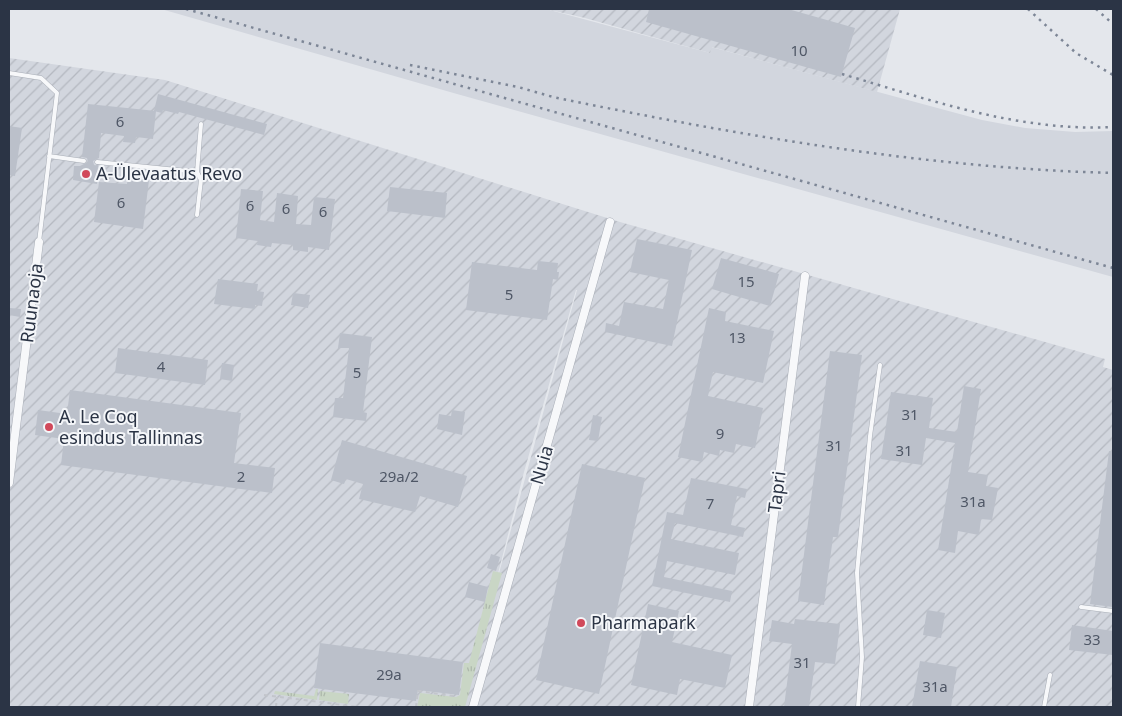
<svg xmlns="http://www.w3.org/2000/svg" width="1122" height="716" viewBox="0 0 1122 716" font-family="'Noto Sans',sans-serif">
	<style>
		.built { fill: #d2d6de }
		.industrial { fill: url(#industrial-furrows); fill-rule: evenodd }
		.grass { fill: url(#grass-tufts) }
		.building { fill: #bbc0ca }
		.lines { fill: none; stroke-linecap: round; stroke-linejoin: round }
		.lane-casing { stroke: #a9aeb7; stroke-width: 5 }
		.street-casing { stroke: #a9aeb7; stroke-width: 9 }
		.path { stroke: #c2c5cb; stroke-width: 2; stroke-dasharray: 4 4; stroke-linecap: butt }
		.lane { stroke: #f7f8fa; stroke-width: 4 }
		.street { stroke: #f7f8fa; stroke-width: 8 }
		.rail { stroke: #7d8696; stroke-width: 2.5; stroke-dasharray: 2.5 5; stroke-linecap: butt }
		.poi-dot { fill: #d1495b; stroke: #f4f6f9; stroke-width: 2 }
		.labels { text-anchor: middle; stroke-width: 4; stroke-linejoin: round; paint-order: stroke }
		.number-label { font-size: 15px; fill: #4f5766 }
		.poi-label { font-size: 18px; fill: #2b3445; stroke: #f4f6f9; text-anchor: start }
		.street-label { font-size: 18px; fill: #2b3445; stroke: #f4f6f9 }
	</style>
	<defs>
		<pattern id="industrial-furrows" width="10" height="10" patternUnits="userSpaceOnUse" patternTransform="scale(1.25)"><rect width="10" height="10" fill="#d2d6de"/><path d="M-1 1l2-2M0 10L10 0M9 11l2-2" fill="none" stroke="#b4b8c0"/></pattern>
		<pattern id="grass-tufts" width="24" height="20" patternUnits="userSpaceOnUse" patternTransform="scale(1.25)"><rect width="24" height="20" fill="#c9d6c5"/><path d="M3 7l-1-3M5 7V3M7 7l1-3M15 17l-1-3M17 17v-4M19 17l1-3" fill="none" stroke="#adb8ab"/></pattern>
	</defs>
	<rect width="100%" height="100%" fill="#e4e7ec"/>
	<path class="built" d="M 161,9 L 546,9 L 710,53 L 711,47 L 982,120 L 1025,128 L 1075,132 L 1113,131 L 1113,277 L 457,94 Z"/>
	<path class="industrial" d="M 546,9 L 900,9 L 877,92 L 712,47 L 710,53 L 585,18 Z
		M 9,58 L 165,80 L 620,222 L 1105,359 L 1103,367 L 1113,370 L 1113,707 L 9,707 ZM 576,290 L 577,290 L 488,613 L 524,472 Z"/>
	<path class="grass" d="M 493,571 L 502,573 L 465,707 L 417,707 L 420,693 L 456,697 L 460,695 L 464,663 L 469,663 Z
		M 316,689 L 318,689 L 317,700 L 274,694 L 275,691 L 314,696 Z
		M 320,691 L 349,694 L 348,704 L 319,700 Z"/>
	<path class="building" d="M 649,9 L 788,9 L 855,28 L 841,77 L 646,22 Z
		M 158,94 L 267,124 L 264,135 L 179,112 L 178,114 L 163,110 L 162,113 L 154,111 Z
		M 88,104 L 156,111 L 153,139 L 136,137 L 135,143 L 123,142 L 124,136 L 101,133 L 99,158 L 93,161 L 94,165 L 98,166 L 97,184 L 73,180 L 74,166 L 80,166 L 88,162 L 87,158 L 82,157 Z
		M 9,126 L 22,128 L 15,176 L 9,175 Z
		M 128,176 L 149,180 L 143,229 L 94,222 L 99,182 L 127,184 Z
		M 390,187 L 447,193 L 445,218 L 387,211 Z
		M 241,189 L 263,191 L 260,220 L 274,222 L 277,193 L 298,196 L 296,224 L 311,225 L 314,197 L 335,199 L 329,250 L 308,247 L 308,252 L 293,250 L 293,245 L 272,243 L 271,247 L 257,245 L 258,241 L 236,238 Z
		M 637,239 L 692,250 L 672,346 L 605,332 L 606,323 L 619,326 L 624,302 L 663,309 L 669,280 L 630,272 Z
		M 721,258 L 779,274 L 770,306 L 712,289 Z
		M 538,261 L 558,263 L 557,272 L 559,272 L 558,280 L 553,279 L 547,320 L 466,310 L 472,262 L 537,270 Z
		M 218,279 L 258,284 L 257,291 L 264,292 L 262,306 L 255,305 L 255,309 L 214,304 Z
		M 293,293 L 310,295 L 308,308 L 291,305 Z
		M 10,308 L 21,309 L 20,317 L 9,315 Z
		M 709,308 L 726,312 L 725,321 L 774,331 L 763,383 L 713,372 L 708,396 L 763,408 L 755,448 L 736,444 L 734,453 L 720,450 L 719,456 L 704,452 L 702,462 L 678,457 Z
		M 340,333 L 372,337 L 363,412 L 367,413 L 366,421 L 333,417 L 335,398 L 343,398 L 349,348 L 338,348 Z
		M 118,348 L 208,360 L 205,385 L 115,373 Z
		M 830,351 L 862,355 L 838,537 L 833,537 L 824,605 L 798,601 Z
		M 222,363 L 234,365 L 232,381 L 220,379 Z
		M 964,386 L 981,389 L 968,472 L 988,475 L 986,486 L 998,488 L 992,520 L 981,519 L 979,535 L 958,531 L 955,553 L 938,550 L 955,443 L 926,438 L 922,465 L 881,459 L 891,392 L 933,398 L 929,428 L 957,432 Z
		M 70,390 L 241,413 L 234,463 L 275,468 L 272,493 L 61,465 L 64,439 L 35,435 L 38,410 L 67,414 Z
		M 452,410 L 465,412 L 462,435 L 437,429 L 439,414 L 451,416 Z
		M 593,415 L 602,417 L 598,441 L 589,440 Z
		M 342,440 L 467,476 L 458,507 L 420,496 L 415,512 L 359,499 L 363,484 L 346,479 L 344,484 L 331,480 Z
		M 1109,451 L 1113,452 L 1113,607 L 1090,604 Z
		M 582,464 L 645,478 L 599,694 L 536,680 Z
		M 691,478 L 747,489 L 745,498 L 737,496 L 731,525 L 745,528 L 743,537 L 675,523 L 671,539 L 739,553 L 735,575 L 667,561 L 664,577 L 732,591 L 730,602 L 652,586 L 667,512 L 683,515 Z
		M 491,554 L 500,557 L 496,571 L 487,568 Z
		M 469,582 L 488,587 L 485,602 L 465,597 Z
		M 648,604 L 679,611 L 672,642 L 732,655 L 725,688 L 680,679 L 677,695 L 631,685 Z
		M 927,610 L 945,613 L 941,638 L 923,635 Z
		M 795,619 L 840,624 L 835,664 L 815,662 L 809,707 L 784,707 L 792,644 L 769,641 L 772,620 L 794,624 Z
		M 1072,625 L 1113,631 L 1113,655 L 1069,650 Z
		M 320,643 L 463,662 L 459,695 L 418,690 L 416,701 L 314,688 Z
		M 920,661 L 957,667 L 951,707 L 912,707 Z"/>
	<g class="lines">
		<g class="lane-casing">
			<path id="lane" d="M 9,73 L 41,78 L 57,93 L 39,242
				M 49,156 L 84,161
				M 97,162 L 197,172 L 201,124
				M 197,172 L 201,180 L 197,215
				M 1081,607 L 1113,611
				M 858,707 L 862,657 L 857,573 L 870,436 L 880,365
				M 1044,707 L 1050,675"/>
		</g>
		<g class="street-casing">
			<path id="street" d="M 9,483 L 39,242
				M 473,707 L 610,222
				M 749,707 L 805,276"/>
		</g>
		<path class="path" d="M 264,695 L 358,707
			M 276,707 L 277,697
			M 416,707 L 418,691 L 454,696"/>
		<use href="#lane" class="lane"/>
		<use href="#street" class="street"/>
		<path class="rail" d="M 186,9 L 1113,268
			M 1028,9 L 1076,53 L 1113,75
			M 1096,9 L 1113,24
			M 410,65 L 518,87 L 553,97 C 737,135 924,168 1113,173
			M 842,74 C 930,100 1020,132 1113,127"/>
	</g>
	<g class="poi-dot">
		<circle cx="86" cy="174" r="5"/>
		<circle cx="49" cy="427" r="5"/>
		<circle cx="581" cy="623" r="5"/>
	</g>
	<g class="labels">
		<g class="number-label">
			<text x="799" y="56">10</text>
			<text x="120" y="127">6</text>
			<text x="121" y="208">6</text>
			<text x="250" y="211">6</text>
			<text x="286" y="214">6</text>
			<text x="323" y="217">6</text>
			<text x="746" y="287">15</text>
			<text x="509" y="300">5</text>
			<text x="737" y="343">13</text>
			<text x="161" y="372">4</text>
			<text x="357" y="378">5</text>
			<text x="910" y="420">31</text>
			<text x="720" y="439">9</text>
			<text x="834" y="451">31</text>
			<text x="904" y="456">31</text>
			<text x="241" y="482">2</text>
			<text x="399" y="482">29a/2</text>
			<text x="973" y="507">31a</text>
			<text x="710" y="509">7</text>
			<text x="1092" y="645">33</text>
			<text x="802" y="668">31</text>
			<text x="389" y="680">29a</text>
			<text x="935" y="692">31a</text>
		</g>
		<g class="poi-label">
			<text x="96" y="180">A-Ülevaatus Revo</text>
			<text x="59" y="423">A. Le Coq<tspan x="59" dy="21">esindus Tallinnas</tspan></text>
			<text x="591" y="629">Pharmapark</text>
		</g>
		<g class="street-label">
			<text transform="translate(32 303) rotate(-83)" y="6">Ruunaoja</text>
			<text transform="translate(542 465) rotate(-74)" y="6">Nuia</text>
			<text transform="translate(777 492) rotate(-83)" y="6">Tapri</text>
		</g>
	</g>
	<rect width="1122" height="716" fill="none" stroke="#2b3445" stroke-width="20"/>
</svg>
